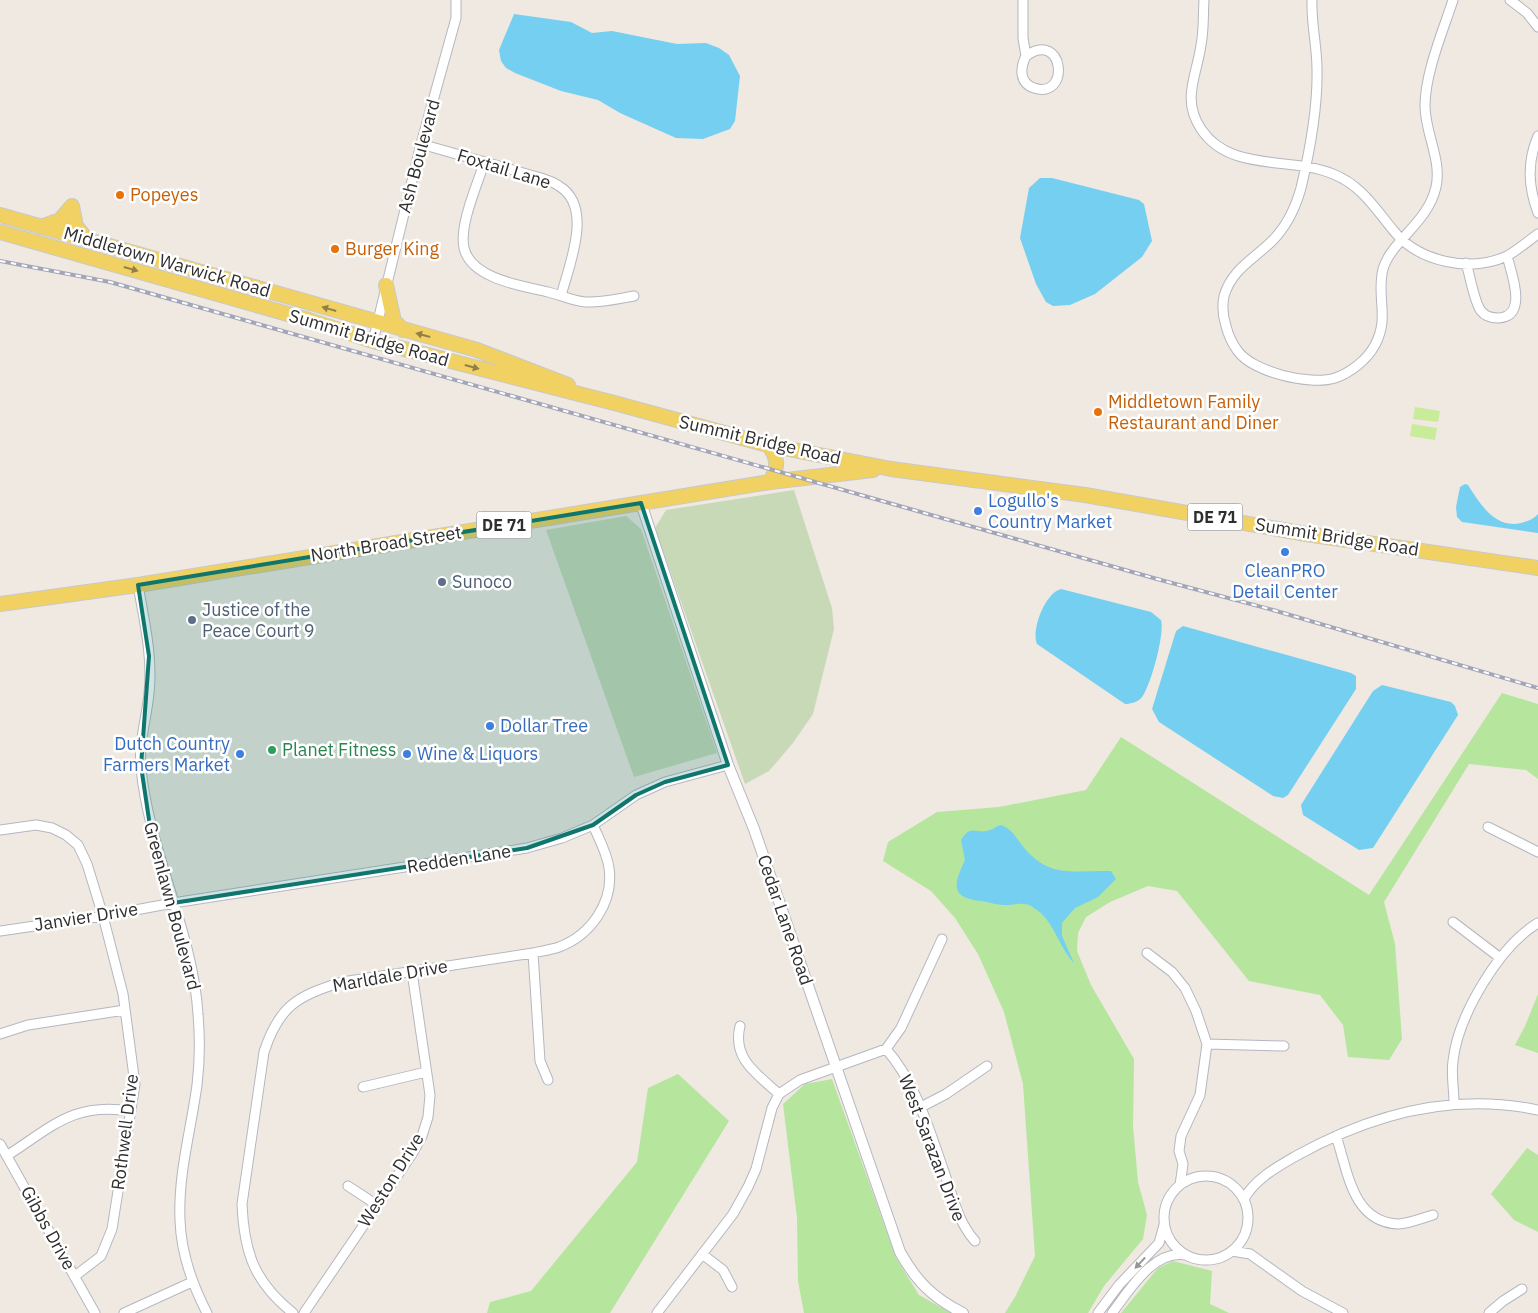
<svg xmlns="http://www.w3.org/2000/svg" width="1538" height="1313" viewBox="0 0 1538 1313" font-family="'IBM Plex Sans',sans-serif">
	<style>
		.green { fill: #b6e59e }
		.cemetery { fill: #c8d9b8 }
		.pitch { fill: #c9ec9a }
		.water { fill: #75cff0 }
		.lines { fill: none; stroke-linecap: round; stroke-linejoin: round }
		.minor-casing { stroke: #b4b7c1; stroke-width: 11 }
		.tertiary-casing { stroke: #b4b7c1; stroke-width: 12 }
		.primary-casing { stroke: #c9c9c9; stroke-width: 16 }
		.minor { stroke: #fff; stroke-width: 9 }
		.tertiary { stroke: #fff; stroke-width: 10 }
		.primary { stroke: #f2d163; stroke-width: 14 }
		.rail-casing { stroke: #a3a6b8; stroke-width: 4 }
		.rail { stroke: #fff; stroke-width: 2; stroke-dasharray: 5.5; stroke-linecap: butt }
		.oneway { fill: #908048 }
		.oneway2 { fill: #969696 }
		.marked { fill: #0f766e; fill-opacity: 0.2; stroke: #0f766e; stroke-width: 4; stroke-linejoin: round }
		.food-dot { fill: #e8710a; stroke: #fff; stroke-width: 2 }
		.shop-dot { fill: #3f7fe0; stroke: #fff; stroke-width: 2 }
		.service-dot { fill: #5c6f8a; stroke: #fff; stroke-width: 2 }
		.leisure-dot { fill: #2e9e5b; stroke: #fff; stroke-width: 2 }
		.labels { text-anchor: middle; stroke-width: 5; stroke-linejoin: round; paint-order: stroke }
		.shield { fill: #fff; stroke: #6d6d6d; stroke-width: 1 }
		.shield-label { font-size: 16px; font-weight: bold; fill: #2e2e2e }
		.street-label { font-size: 18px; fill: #2e2e2e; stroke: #fff }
		.food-label { font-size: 18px; fill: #c56008; stroke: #fff; text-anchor: start }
		.shop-label { font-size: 18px; fill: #366cbe; stroke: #fff; text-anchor: start }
		.service-label { font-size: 18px; fill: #4e5e75; stroke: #fff; text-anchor: start }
		.leisure-label { font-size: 18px; fill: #27864d; stroke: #fff; text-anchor: start }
	</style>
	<rect width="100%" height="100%" fill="#efe9e1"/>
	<path class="green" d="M 1502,693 L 1538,704 L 1538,779 L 1526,770 L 1469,764 L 1384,902 L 1395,944 L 1402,1039 L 1389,1060 L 1348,1057 L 1343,1025 L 1320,995 L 1249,981 L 1177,891 L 1148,886 L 1110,902 L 1086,917 L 1078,933 L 1077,951 L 1091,985 L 1134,1059 L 1133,1126 L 1138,1182 L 1147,1215 L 1143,1239 L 1104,1286 L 1088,1313 L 1005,1313 L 1015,1297 L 1035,1256 L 1023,1084 L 1004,1012 L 978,954 L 955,918 L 931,891 L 883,861 L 888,842 L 937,812 L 999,807 L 1086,790 L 1121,737 L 1369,895 Z
		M 1538,994 L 1538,1053 L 1515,1045 L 1525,1026 Z
		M 678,1074 L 729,1121 L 610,1313 L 487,1313 L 490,1302 L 531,1291 L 637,1162 L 648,1088 Z
		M 832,1079 L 896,1258 L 919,1295 L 951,1313 L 804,1313 L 798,1281 L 797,1218 L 783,1104 L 805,1084 Z
		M 1527,1148 L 1538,1155 L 1538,1232 L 1514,1220 L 1491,1194 Z
		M 1173,1261 L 1212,1271 L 1210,1304 L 1229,1313 L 1121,1313 L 1158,1268 Z"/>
	<path class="cemetery" d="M 794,490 L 832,608 L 834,629 L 813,714 L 793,743 L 769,771 L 745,784 L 655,528 L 666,510 Z
		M 626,516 L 641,529 L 717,753 L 634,777 L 546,530 Z"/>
	<path class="pitch" d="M 1415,407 L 1440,411 L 1438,422 L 1413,419 Z
		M 1412,424 L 1437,428 L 1435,440 L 1410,436 Z"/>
	<path class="water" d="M 514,14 L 571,22 L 592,33 L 612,31 L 677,44 L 706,43 L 719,48 L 729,55 L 740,76 L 735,121 L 730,129 L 703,139 L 676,138 L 620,113 L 598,100 L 561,91 L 515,73 L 506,68 L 501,61 L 499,50 Z
		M 1040,178 L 1052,178 L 1139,200 L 1144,204 L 1152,241 L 1142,257 L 1095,294 L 1070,305 L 1053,306 L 1046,302 L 1036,284 L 1020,238 L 1029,188 Z
		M 1465,484 L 1468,485 C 1480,504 1495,529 1521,523 C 1528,521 1534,519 1538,514 L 1538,533 L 1462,522 L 1457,517 L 1456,507 L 1460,487 Z
		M 1061,589 L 1151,612 L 1161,620 C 1165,633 1151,685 1142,697 C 1138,702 1131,704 1125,704 L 1037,644 C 1031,630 1045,593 1061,589 Z
		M 1183,626 L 1351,673 L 1356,676 L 1356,689 L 1288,795 L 1283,798 L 1273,796 L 1159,722 L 1152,709 L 1176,631 Z
		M 1382,685 L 1451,702 L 1455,706 L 1458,715 L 1373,848 L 1359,850 L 1303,815 L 1301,805 L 1373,691 Z
		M 1001,825 C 1013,829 1017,840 1025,849 C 1051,879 1075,870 1111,871 L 1116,879 L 1098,897 L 1075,908 L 1062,923 L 1062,936 L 1074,963 C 1058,946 1054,920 1034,908 C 1025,901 1015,905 1004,905 C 997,905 989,902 982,901 C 949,898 954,884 965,860 L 961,840 C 971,823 976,835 990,830 C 994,829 996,826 1001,825 Z"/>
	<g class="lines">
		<g class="minor-casing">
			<path id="minor" d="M 1023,0 L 1023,38 L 1026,56 C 1020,68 1019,83 1034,88 C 1071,100 1064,29 1026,56
				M 1204,0 C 1203,15 1204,31 1201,45 C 1197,75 1181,99 1201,129 C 1230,173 1291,156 1333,174 C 1361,185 1375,208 1393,230 C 1418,262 1470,273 1507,256 C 1518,250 1528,241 1538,234
				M 1312,0 C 1311,23 1317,46 1317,69 C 1318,109 1310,150 1301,188 C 1296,206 1286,227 1272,241 C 1254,259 1232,269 1224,296 C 1222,306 1223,317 1226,326 C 1228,334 1232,343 1237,350 C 1252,372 1310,386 1335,378 C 1350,373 1367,360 1375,345 C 1390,317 1376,297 1383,269 C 1391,241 1428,223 1436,187 C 1442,160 1425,133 1425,106 C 1425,73 1443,31 1453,0
				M 1510,0 L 1527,13 L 1538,27
				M 1538,136 C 1527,162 1528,186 1538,213
				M 421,144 L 541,178 C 547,180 554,182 559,186 C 594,207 569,265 561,296
				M 484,163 C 477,186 459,225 464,248 C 471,279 523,286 548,292 C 560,295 573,301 585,302 C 602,303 617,299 634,296
				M 1466,263 C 1470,275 1474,302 1481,311 C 1485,316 1492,318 1498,318 C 1529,317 1511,272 1507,256
				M 373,341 L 421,144 L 456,18 L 456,0
				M 138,585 C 144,620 153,657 149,693 C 147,717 138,744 141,768 C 149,852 193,932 198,1014 C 200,1038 200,1061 197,1085 C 191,1130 178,1174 180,1220 C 181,1252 192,1284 207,1313
				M 1488,827 L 1538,852
				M 0,830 L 36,825 L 52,828 L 66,835 L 78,845 L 87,864 L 103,916 L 123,994 L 135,1084 L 112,1229 L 101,1256 L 75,1276
				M 1453,922 L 1499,957
				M 0,931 L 103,916 L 173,903 L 527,848 L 562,838 L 593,825 L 636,795 L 665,782 L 728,765
				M 533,953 L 540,1061 L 548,1080
				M 1147,953 L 1172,972 L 1185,988 L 1196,1011 L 1207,1044 L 1200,1095 L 1181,1136 L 1179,1151 L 1183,1164 L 1180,1185
				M 740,1026 C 732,1059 757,1074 779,1094
				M 0,1034 L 28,1025 L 125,1010
				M 1207,1044 L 1284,1046
				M 886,1049 L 901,1028 L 942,939
				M 363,1087 L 426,1072
				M 1454,1103 C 1454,1090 1451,1074 1453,1061 C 1458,1016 1499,946 1538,923
				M 919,1108 L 946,1094 L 987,1066
				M 1336,1136 C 1348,1171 1352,1222 1398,1224 C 1409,1224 1422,1218 1433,1215
				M 0,1144 L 95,1313
				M 8,1155 C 53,1126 74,1102 131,1111
				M1164 1218a42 42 0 1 1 84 0a42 42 0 1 1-84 0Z
				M 348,1186 L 377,1205
				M 1244,1199 C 1255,1179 1277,1167 1296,1156 C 1371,1114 1453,1092 1538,1110
				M 1232,1251 L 1250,1254 L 1302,1291 L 1343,1313
				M 702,1254 L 723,1270 L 732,1287
				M 124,1313 L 192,1282
				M 293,1313 C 254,1282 244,1252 242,1204 L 264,1052 C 279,1006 297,996 342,982 L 533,953 C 541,951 551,950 559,947 C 591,935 614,902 609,868 C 607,853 599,839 593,825
				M 304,1313 L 412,1154 L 422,1136 L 428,1117 L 430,1095 L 412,972
				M 657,1313 L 733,1214 L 748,1187 L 756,1169 L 772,1108 L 779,1094 L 800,1080 L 886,1049 C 918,1085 932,1139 948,1183 C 955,1205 960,1224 975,1241
				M 1098,1313 L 1119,1285 L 1159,1243 L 1164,1225
				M 1112,1313 C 1129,1291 1153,1249 1186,1255
				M 1489,1313 L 1503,1301 L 1522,1289"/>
		</g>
		<g class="tertiary-casing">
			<path id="tertiary" d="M 641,503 L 728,765 L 754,829 L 900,1252 C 916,1281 933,1298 963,1313"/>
		</g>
		<g class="primary-casing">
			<path id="primary" d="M 72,206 L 76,226 L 87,240
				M 0,215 L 477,350 L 568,385
				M 41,227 L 60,220 L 72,206
				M 0,232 L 309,320 L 373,341 L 618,404 L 768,445 L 891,469 L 1085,495 L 1306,534 L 1538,568
				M 386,285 L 394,321 L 403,330
				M 768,445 C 779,458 778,468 770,482
				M 0,604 L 138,585 L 770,482 L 873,470"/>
		</g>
		<use href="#minor" class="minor"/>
		<use href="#tertiary" class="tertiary"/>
		<use href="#primary" class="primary"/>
		<g class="rail-casing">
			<path id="rail" d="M 0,261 L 110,282 L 1157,579 L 1273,610 L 1538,688"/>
		</g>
		<use href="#rail" class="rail"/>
	</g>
	<defs><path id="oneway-solid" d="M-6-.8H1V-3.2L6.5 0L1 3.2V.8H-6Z" transform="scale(1.25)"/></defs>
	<g class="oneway">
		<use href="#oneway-solid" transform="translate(131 269) rotate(16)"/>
		<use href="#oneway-solid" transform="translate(329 309) rotate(-164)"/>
		<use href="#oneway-solid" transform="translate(423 335) rotate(-165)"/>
		<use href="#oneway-solid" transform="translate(472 367) rotate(15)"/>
	</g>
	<use class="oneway2" href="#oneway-solid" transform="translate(1140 1263) rotate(133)"/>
	<path class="marked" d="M 641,503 L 728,765 L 665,782 L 636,795 L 593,825 L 527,848 L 173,903 L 151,833 L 141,766 L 149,656 L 138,585 Z"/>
	<g class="food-dot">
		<circle cx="120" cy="195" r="5"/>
		<circle cx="335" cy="249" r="5"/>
		<circle cx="1098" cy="412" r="5"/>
	</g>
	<g class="shop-dot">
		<circle cx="978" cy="511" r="5"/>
		<circle cx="1285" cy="552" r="5"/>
		<circle cx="490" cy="726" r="5"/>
		<circle cx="240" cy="754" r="5"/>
		<circle cx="407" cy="754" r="5"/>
	</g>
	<g class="service-dot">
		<circle cx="442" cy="582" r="5"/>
		<circle cx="192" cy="620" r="5"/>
	</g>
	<circle class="leisure-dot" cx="272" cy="750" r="5"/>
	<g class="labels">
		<g class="shield">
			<rect x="1187.5" y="503.5" width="55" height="27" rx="4"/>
			<rect x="476.5" y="511.5" width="55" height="27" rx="4"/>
		</g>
		<g class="shield-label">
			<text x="1215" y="523">DE 71</text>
			<text x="504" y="531">DE 71</text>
		</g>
		<g class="street-label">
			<text transform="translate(419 156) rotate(-75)" y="6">Ash Boulevard</text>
			<text transform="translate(504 169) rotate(17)" y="6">Foxtail Lane</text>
			<text transform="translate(167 262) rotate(16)" y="6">Middletown Warwick Road</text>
			<text transform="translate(369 338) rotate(16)" y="6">Summit Bridge Road</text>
			<text transform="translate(760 440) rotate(13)" y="6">Summit Bridge Road</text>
			<text transform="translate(1337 537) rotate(9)" y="6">Summit Bridge Road</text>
			<text transform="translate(386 544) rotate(-9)" y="6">North Broad Street</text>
			<text transform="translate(459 859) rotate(-9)" y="6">Redden Lane</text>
			<text transform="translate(172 906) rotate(75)" y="6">Greenlawn Boulevard</text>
			<text transform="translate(86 917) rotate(-9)" y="6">Janvier Drive</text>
			<text transform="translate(785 920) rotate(71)" y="6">Cedar Lane Road</text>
			<text transform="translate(390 976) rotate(-10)" y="6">Marldale Drive</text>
			<text transform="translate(125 1132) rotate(-83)" y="6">Rothwell Drive</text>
			<text transform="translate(932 1148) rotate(69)" y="6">West Sarazan Drive</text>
			<text transform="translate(391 1180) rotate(-58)" y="6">Weston Drive</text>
			<text transform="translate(48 1228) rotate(61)" y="6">Gibbs Drive</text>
		</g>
		<g class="food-label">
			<text x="130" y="201">Popeyes</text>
			<text x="345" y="255">Burger King</text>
			<text x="1108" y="408">Middletown Family<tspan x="1108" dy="21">Restaurant and Diner</tspan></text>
		</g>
		<g class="shop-label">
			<text x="988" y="507">Logullo's<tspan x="988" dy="21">Country Market</tspan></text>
			<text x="1285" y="577" text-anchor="middle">CleanPRO<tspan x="1285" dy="21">Detail Center</tspan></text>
			<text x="500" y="732">Dollar Tree</text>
			<text x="230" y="750" text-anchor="end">Dutch Country<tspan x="230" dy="21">Farmers Market</tspan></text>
			<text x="417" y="760">Wine &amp; Liquors</text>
		</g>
		<g class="service-label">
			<text x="452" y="588">Sunoco</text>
			<text x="202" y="616">Justice of the<tspan x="202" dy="21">Peace Court 9</tspan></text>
		</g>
		<g class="leisure-label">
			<text x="282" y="756">Planet Fitness</text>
		</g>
	</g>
</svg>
